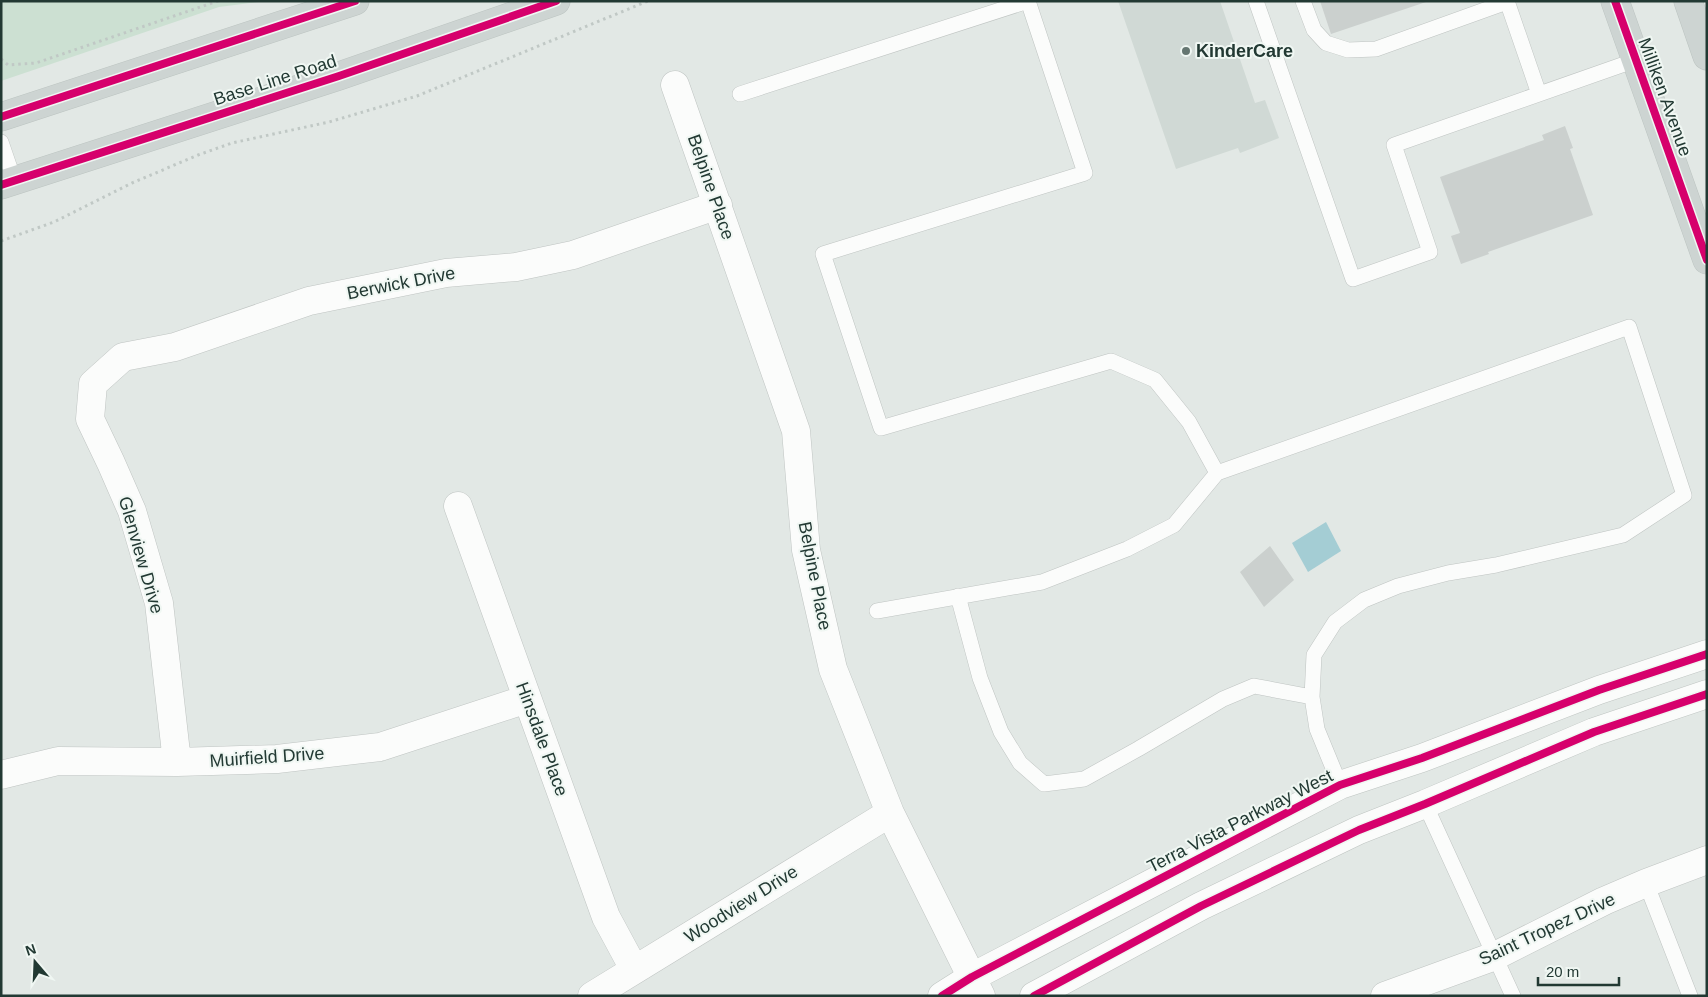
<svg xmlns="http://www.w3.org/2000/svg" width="1708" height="997" viewBox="0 0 1708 997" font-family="Helvetica,sans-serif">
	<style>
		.built { fill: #d0d9d5 }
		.green { fill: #cce0d2 }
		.water { fill: #a4cdd4 }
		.building { fill: #cbd0ce }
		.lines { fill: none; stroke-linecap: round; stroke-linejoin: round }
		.lane-casing { stroke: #bfc4c2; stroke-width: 16 }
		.street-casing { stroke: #bfc4c2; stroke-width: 29 }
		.secondary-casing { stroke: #bfc5c2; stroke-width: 29 }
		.primary-casing { stroke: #bcc4c1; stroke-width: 29 }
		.path { stroke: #c0c8c5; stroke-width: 3; stroke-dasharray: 2.5 4; stroke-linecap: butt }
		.lane { stroke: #fbfcfb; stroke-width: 15 }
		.street { stroke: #fbfcfb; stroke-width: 28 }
		.secondary { stroke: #fbfcfb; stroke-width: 28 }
		.primary { stroke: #cdd4d2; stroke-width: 28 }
		.cycleway-casing { stroke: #f0f7f3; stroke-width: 11 }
		.cycleway { stroke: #d6006c; stroke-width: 8 }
		.poi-dot { fill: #657671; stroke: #f0f7f3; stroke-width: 2 }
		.labels { text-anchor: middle; stroke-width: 4; stroke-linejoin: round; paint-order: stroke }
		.poi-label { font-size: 18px; font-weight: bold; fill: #223933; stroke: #f0f7f3; text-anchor: start }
		.street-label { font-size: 18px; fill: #223933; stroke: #f0f7f3 }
	</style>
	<rect width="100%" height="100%" fill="#e2e8e5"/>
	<path class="built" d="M 1118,1 L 1220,1 L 1255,103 L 1265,100 L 1279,138 L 1240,153 L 1238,148 L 1176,169 Z"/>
	<path class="green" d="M 1,1 L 266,1 L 219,7 L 1,81 Z"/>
	<path class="water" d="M 1326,522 L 1341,551 L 1308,572 L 1292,543 Z"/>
	<path class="building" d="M 1320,1 L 1426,1 L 1426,2 L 1331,34 Z
		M 1565,126 L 1573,148 L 1570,149 L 1593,215 L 1488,252 L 1489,254 L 1461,264 L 1451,236 L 1460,233 L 1440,177 L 1544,140 L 1542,135 Z
		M 1270,546 L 1294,580 L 1264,607 L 1240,572 Z"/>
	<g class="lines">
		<g class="lane-casing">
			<path id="lane" d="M 1256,1 L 1353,279 L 1430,252 L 1394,145 L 1636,60
				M 1303,1 L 1314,30 L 1326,43 L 1348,50 L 1376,49 L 1507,2
				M 1507,1 L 1539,94
				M 740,94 L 1028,1 L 1085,173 L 823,254 L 881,428 L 1111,361 L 1155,380 L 1189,422 L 1217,473
				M 1,142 L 14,180
				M 958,596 L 980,678 L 1001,732 L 1020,763 L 1044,784 L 1084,779 L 1138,749 L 1223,699 L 1254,686 L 1312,697
				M 877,611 L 1042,582 L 1127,549 L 1174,525 L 1217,473 L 1629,327 L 1684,495 L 1623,535 L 1496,565 L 1448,573 L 1398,586 L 1364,600 L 1335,622 L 1314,655 L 1312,697 L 1317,729 L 1340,785
				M 1425,804 L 1513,996
				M 1646,883 L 1690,996"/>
		</g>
		<g class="street-casing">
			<path id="street" d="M 675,85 L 796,431 L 806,550 L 833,669 L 890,813 L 981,996
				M 458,506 L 606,917 L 634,969
				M 177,762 L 159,603 L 132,511 L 111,463 L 90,419 L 93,384 L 123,357 L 175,347 L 309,301 L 446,273 L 516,267 L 573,255 L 718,205
				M 1,775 L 58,761 L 177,762 L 277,759 L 380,747 L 527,699
				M 592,996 L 890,813
				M 1385,996 L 1495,956 L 1604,901 L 1646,883 L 1707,860"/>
		</g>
		<g class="secondary-casing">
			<path id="secondary" d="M 942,996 L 972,977 L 1340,785 L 1422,758 L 1599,690 L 1707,654
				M 1034,996 L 1201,906 L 1359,830 L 1425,804 L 1594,732 L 1707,694"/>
		</g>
		<g class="primary-casing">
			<path id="primary" d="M 1615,1 L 1707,260
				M 1688,1 L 1707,56
				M 1,117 L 355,1
				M 1,185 L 339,76 L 556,1"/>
		</g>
		<path class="path" d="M 1,59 L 8,65 L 36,63 L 218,1
			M 1,241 L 54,222 L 132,183 L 198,155 L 232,143 L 329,122 L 417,96 L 648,1"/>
		<use href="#lane" class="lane"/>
		<use href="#street" class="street"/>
		<use href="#secondary" class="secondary"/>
		<use href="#primary" class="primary"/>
		<g class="cycleway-casing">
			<path id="cycleway" d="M 1615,1 L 1707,260
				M 1,117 L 355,1
				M 1,185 L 339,76 L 556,1
				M 942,996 L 972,977 L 1340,785 L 1422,758 L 1599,690 L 1707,654
				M 1034,996 L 1201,906 L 1359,830 L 1425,804 L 1594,732 L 1707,694"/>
		</g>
		<use href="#cycleway" class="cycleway"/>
	</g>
	<circle class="poi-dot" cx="1186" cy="51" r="5"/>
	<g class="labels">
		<g class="poi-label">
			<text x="1196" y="57">KinderCare</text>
		</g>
		<g class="street-label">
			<text transform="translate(275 80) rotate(-18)" y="6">Base Line Road</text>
			<text transform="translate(1665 97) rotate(70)" y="6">Milliken Avenue</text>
			<text transform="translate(711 187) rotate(71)" y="6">Belpine Place</text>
			<text transform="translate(401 283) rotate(-11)" y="6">Berwick Drive</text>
			<text transform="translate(141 555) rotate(74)" y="6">Glenview Drive</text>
			<text transform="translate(815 576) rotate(79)" y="6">Belpine Place</text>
			<text transform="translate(542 739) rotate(70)" y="6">Hinsdale Place</text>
			<text transform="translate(267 757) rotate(-4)" y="6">Muirfield Drive</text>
			<text transform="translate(1240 821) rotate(-27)" y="6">Terra Vista Parkway West</text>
			<text transform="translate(741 904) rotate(-32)" y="6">Woodview Drive</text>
			<text transform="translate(1547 929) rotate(-25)" y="6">Saint Tropez Drive</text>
		</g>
	</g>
	<rect width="1708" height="997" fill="none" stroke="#223933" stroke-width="5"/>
	<g transform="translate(35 962) rotate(341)" stroke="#f0f7f3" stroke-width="4" paint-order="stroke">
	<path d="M0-4L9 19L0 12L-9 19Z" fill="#223933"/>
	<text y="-8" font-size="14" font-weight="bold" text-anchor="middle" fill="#223933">N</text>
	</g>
	<path d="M1538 977v8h81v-8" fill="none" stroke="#223933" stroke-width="2.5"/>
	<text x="1546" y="977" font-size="15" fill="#223933" stroke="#f0f7f3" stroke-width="4" paint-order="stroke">20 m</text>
</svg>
